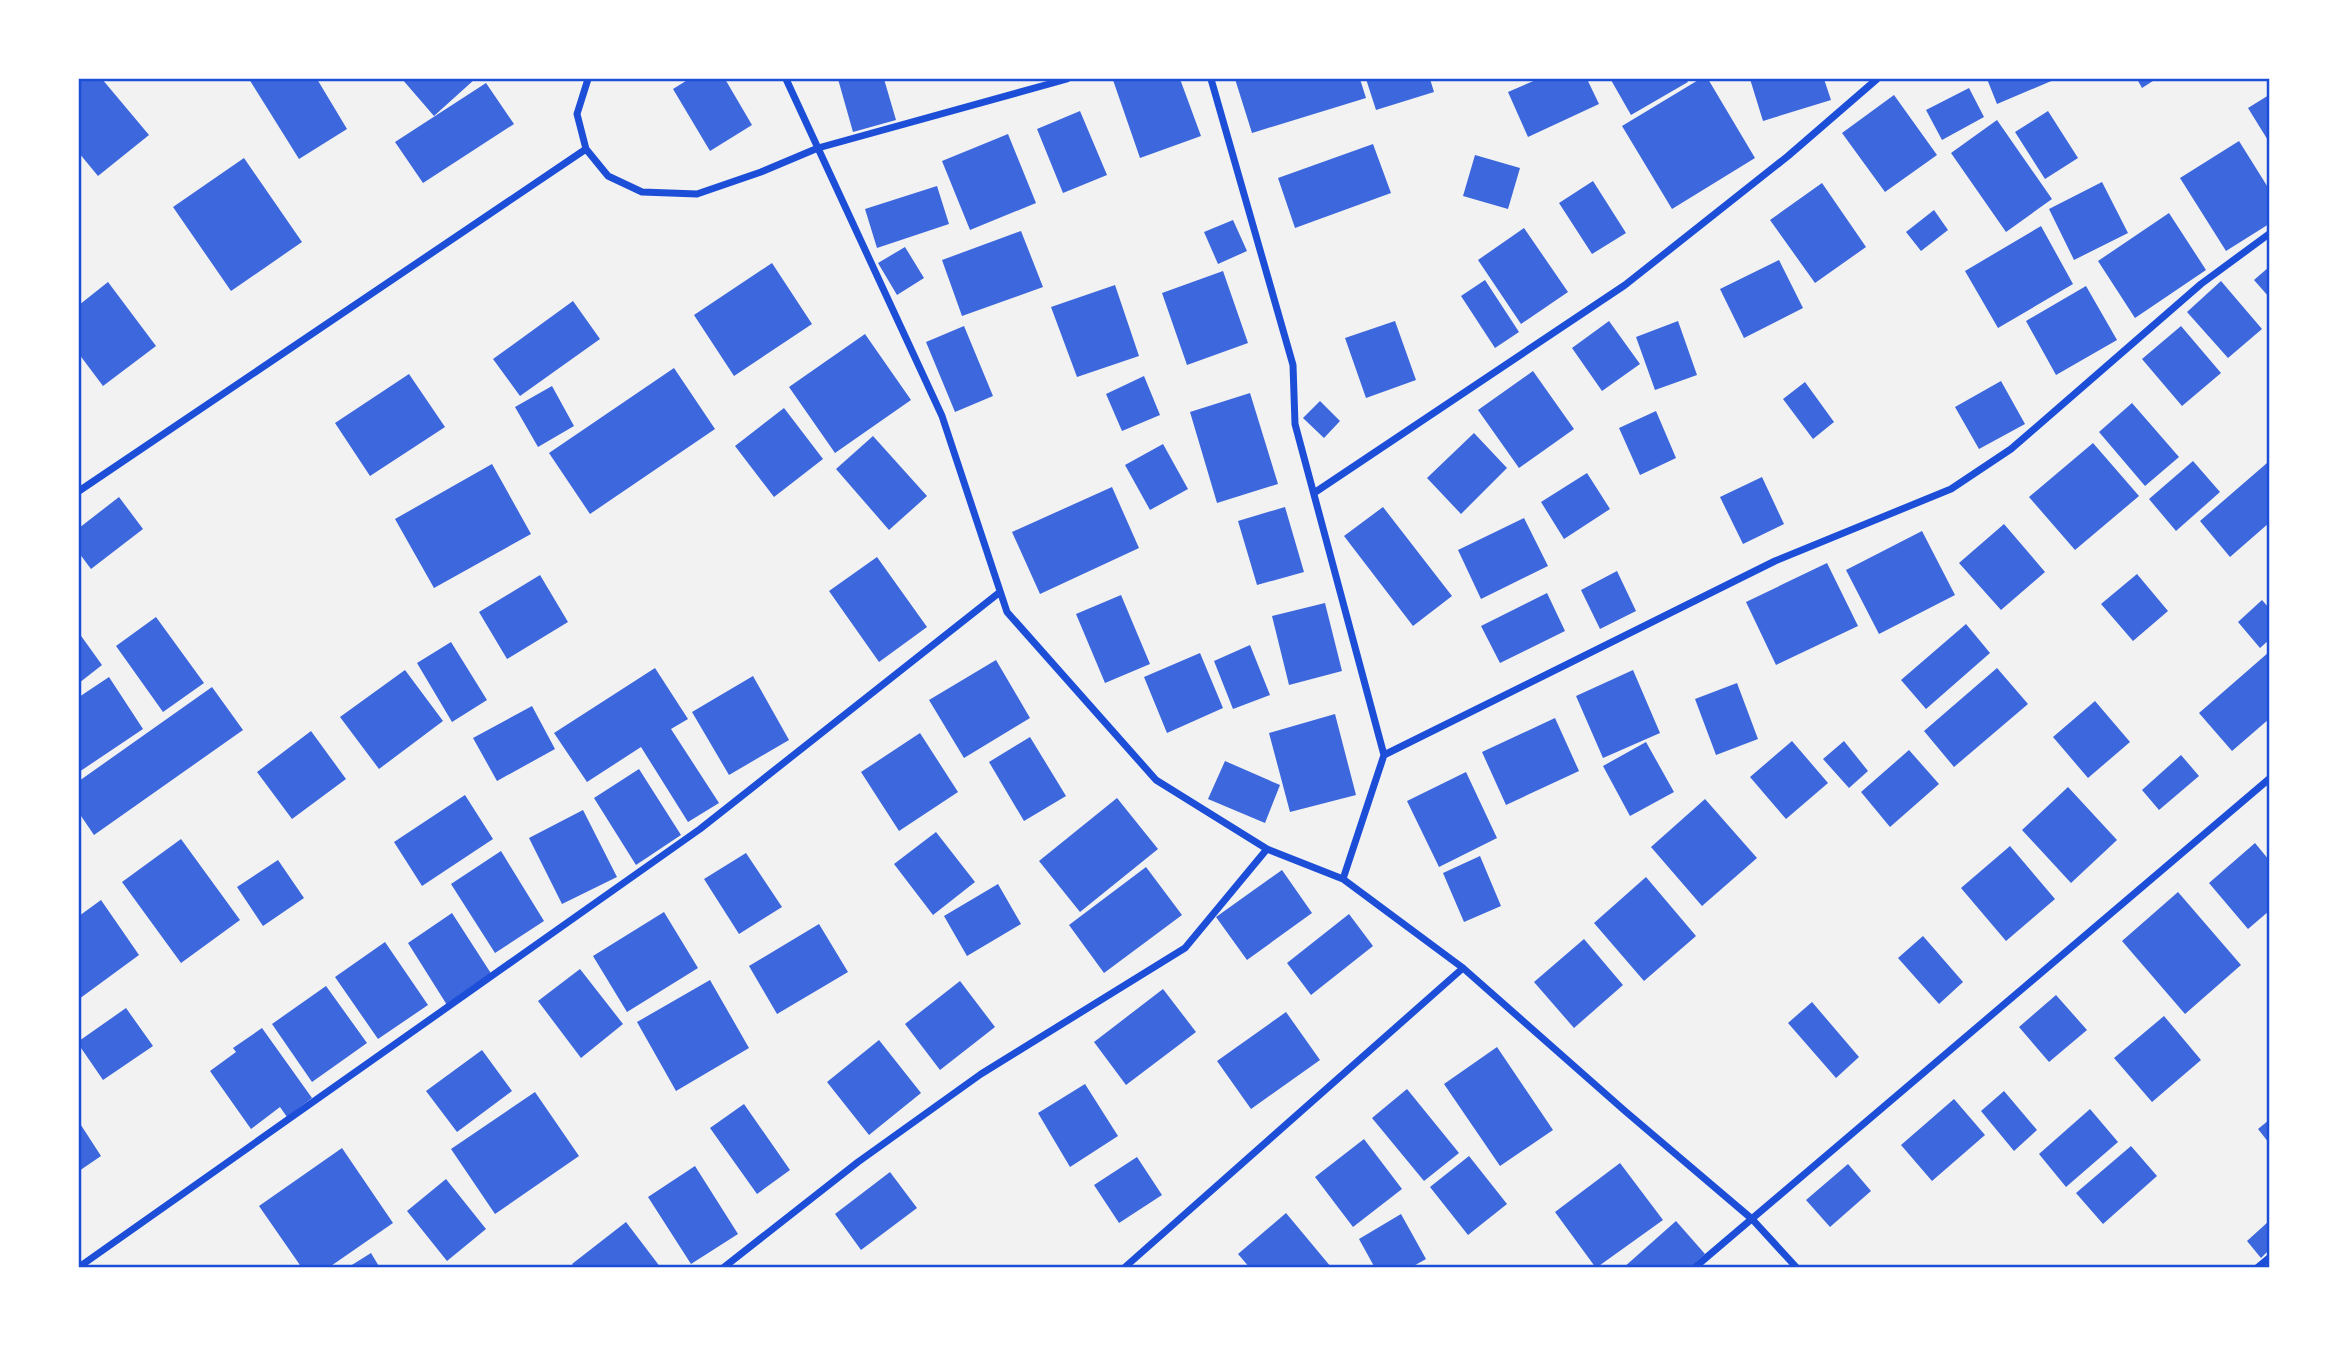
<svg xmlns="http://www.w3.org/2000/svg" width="2348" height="1347" viewBox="0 0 2348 1347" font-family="Overpass,sans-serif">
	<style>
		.building { fill: #3d67dc }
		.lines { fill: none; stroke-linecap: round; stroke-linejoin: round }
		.minor { stroke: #1d4ed8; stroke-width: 7 }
		.neatline { fill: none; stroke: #1d4ed8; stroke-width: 2.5 }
	</style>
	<rect width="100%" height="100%" fill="#f2f2f2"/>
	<path class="building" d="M 80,79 L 102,79 L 149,135 L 98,176 L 79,153 Z
		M 249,79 L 317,79 L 347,129 L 299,159 Z
		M 402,79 L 475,79 L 434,116 Z
		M 689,79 L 725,79 L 752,125 L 710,151 L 673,89 Z
		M 838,79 L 884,79 L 896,120 L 853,132 Z
		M 1117,79 L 1180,79 L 1201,136 L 1140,158 L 1113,80 Z
		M 1235,79 L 1360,79 L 1366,98 L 1252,133 Z
		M 1366,79 L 1430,79 L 1434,92 L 1376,110 Z
		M 1538,79 L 1587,79 L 1599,104 L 1528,137 L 1508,92 Z
		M 1614,79 L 1686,79 L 1688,82 L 1631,115 L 1611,80 Z
		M 1700,79 L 1708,79 L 1755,158 L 1672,209 L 1622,126 Z
		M 1750,79 L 1824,79 L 1831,100 L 1763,121 Z
		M 1987,79 L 2056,79 L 1997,104 Z
		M 2137,79 L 2156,79 L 2142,88 Z
		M 486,83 L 514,124 L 423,183 L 395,142 Z
		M 1969,88 L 1984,117 L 1942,140 L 1926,110 Z
		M 1894,95 L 1937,155 L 1885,192 L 1842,133 Z
		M 2269,95 L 2269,142 L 2248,108 Z
		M 1080,111 L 1107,175 L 1063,193 L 1037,129 Z
		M 2048,111 L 2078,158 L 2045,179 L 2015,132 Z
		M 1997,120 L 2052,199 L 2006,232 L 1951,153 Z
		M 1008,134 L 1036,203 L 970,230 L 942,161 Z
		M 2239,141 L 2269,189 L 2269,224 L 2226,251 L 2180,178 Z
		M 1373,144 L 1391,193 L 1295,228 L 1278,178 Z
		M 1475,155 L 1520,168 L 1508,209 L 1463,196 Z
		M 244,158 L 302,242 L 231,291 L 173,207 Z
		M 1593,181 L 1626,233 L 1592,254 L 1559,203 Z
		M 2102,182 L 2128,233 L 2074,260 L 2049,209 Z
		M 1822,183 L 1866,247 L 1815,283 L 1770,220 Z
		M 937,186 L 949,224 L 877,248 L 865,209 Z
		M 1934,210 L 1948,230 L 1921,251 L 1906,232 Z
		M 2169,213 L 2206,270 L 2135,318 L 2098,261 Z
		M 1233,220 L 1247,251 L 1218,264 L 1204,232 Z
		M 2041,226 L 2073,284 L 1998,328 L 1965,271 Z
		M 1524,228 L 1568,292 L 1521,324 L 1478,260 Z
		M 1021,231 L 1043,287 L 962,316 L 942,260 Z
		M 905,247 L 924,278 L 897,295 L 878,263 Z
		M 1779,260 L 1803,308 L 1744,338 L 1720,289 Z
		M 772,263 L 812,324 L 734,376 L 694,315 Z
		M 2269,267 L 2269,297 L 2254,280 Z
		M 1223,271 L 1248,343 L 1187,365 L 1162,293 Z
		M 1485,280 L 1519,332 L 1495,348 L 1461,296 Z
		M 2221,281 L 2262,329 L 2228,358 L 2187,312 Z
		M 108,282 L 156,346 L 103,386 L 79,354 L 79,305 Z
		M 1115,285 L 1139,356 L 1077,377 L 1051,307 Z
		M 2086,286 L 2117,340 L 2056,375 L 2026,321 Z
		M 573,301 L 600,339 L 520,396 L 493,359 Z
		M 1395,321 L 1416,380 L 1366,398 L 1345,338 Z
		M 1609,321 L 1640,364 L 1602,391 L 1572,348 Z
		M 1678,321 L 1697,375 L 1655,390 L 1636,337 Z
		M 964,326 L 993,396 L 955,412 L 926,342 Z
		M 2181,326 L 2221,373 L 2182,406 L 2142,359 Z
		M 865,334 L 911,400 L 835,453 L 789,387 Z
		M 674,368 L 715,429 L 590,514 L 549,453 Z
		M 1533,371 L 1574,429 L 1519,468 L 1478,410 Z
		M 409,374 L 445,427 L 370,476 L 335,423 Z
		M 1144,376 L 1160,415 L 1122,431 L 1106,394 Z
		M 2001,381 L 2025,424 L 1979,449 L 1955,407 Z
		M 1805,382 L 1834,422 L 1813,439 L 1783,399 Z
		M 552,386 L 574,426 L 538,447 L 515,407 Z
		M 1250,393 L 1278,484 L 1217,503 L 1190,412 Z
		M 1320,401 L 1340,421 L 1324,438 L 1303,418 Z
		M 2132,403 L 2179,457 L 2145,486 L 2099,432 Z
		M 784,408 L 823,459 L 774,497 L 735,446 Z
		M 1656,411 L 1676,458 L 1640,475 L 1619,428 Z
		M 1474,433 L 1507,468 L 1461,514 L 1427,478 Z
		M 873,436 L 927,496 L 889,530 L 836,469 Z
		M 2093,443 L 2139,496 L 2075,550 L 2029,497 Z
		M 1163,444 L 1188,489 L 1150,510 L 1125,465 Z
		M 2193,461 L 2220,492 L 2176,531 L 2149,499 Z
		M 2267,463 L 2269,465 L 2269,523 L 2230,557 L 2200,521 Z
		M 492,464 L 531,534 L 434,588 L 395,519 Z
		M 1587,473 L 1610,509 L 1564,539 L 1541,502 Z
		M 1762,477 L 1784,524 L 1743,544 L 1720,497 Z
		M 1112,487 L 1139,548 L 1040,594 L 1012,532 Z
		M 119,497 L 143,529 L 91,569 L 79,553 L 79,528 Z
		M 1285,507 L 1304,572 L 1257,585 L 1238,521 Z
		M 1383,507 L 1452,596 L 1413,626 L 1344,536 Z
		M 1524,518 L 1548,566 L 1481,599 L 1458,550 Z
		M 2004,524 L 2045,572 L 2001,610 L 1959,563 Z
		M 1922,531 L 1955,595 L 1879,634 L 1846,570 Z
		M 877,557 L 927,627 L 879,662 L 829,591 Z
		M 1827,563 L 1858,626 L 1776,665 L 1746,602 Z
		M 1617,571 L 1636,611 L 1600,629 L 1581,590 Z
		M 2137,574 L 2168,611 L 2133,641 L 2101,604 Z
		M 540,575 L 568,622 L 507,659 L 479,612 Z
		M 1547,593 L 1565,631 L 1500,663 L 1481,626 Z
		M 1121,595 L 1150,664 L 1105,683 L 1076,614 Z
		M 2262,600 L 2269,608 L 2269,640 L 2260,648 L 2238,622 Z
		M 1325,603 L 1342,671 L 1289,685 L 1272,616 Z
		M 156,617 L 204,683 L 163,712 L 116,646 Z
		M 1966,624 L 1990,653 L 1926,709 L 1901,680 Z
		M 79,633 L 102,665 L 79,683 Z
		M 451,642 L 487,700 L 452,722 L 417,663 Z
		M 1250,645 L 1270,695 L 1233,709 L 1214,661 Z
		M 2269,652 L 2269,719 L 2232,751 L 2199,713 Z
		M 1200,653 L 1223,708 L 1167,733 L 1144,677 Z
		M 996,660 L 1030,718 L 964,758 L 929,700 Z
		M 655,668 L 688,719 L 671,729 L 719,803 L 688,822 L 641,747 L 587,782 L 554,733 Z
		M 1997,668 L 2028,704 L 1954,767 L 1924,731 Z
		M 405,670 L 443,721 L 379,769 L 340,717 Z
		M 1633,670 L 1660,733 L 1603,758 L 1576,696 Z
		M 753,676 L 789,740 L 729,775 L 692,712 Z
		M 109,677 L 143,729 L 79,772 L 79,697 Z
		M 1737,683 L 1758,739 L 1716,755 L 1695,699 Z
		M 212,687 L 243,730 L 94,835 L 79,813 L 79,781 Z
		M 2095,701 L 2130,742 L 2088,778 L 2053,737 Z
		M 532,706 L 555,749 L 497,781 L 473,738 Z
		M 1335,714 L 1356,795 L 1290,812 L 1269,733 Z
		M 1555,718 L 1579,771 L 1506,805 L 1482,752 Z
		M 311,731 L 346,779 L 292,819 L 257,772 Z
		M 920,733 L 958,792 L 899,831 L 861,772 Z
		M 1030,737 L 1066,796 L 1024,821 L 989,762 Z
		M 1792,741 L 1828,783 L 1786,819 L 1750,777 Z
		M 1844,741 L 1868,771 L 1849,788 L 1823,759 Z
		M 1646,742 L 1674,792 L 1630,816 L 1603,766 Z
		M 1909,750 L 1939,784 L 1890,827 L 1861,792 Z
		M 2181,755 L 2199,776 L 2159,810 L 2142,790 Z
		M 1225,761 L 1280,785 L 1265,823 L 1208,799 Z
		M 639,769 L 681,835 L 636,865 L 594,798 Z
		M 1466,772 L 1497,838 L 1439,867 L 1407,801 Z
		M 2068,787 L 2117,840 L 2071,883 L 2022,830 Z
		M 465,795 L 493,839 L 422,886 L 394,842 Z
		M 1117,798 L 1158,849 L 1080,912 L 1039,861 Z
		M 1705,799 L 1757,858 L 1702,906 L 1651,847 Z
		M 583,810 L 617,877 L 562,904 L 529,838 Z
		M 936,832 L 975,882 L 933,915 L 894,864 Z
		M 181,839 L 240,920 L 181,963 L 122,882 Z
		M 2255,843 L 2269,860 L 2269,911 L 2248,929 L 2209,883 Z
		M 2010,846 L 2055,899 L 2006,941 L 1961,888 Z
		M 501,851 L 544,921 L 495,953 L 451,884 Z
		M 746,853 L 782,907 L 739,934 L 704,879 Z
		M 1480,856 L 1501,906 L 1464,922 L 1443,873 Z
		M 278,860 L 304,898 L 263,926 L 237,887 Z
		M 1146,867 L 1182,915 L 1104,973 L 1069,925 Z
		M 1282,870 L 1312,913 L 1247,960 L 1216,917 Z
		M 1646,877 L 1696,936 L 1644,981 L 1594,923 Z
		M 998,884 L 1021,924 L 967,956 L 944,916 Z
		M 2178,892 L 2241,965 L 2185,1014 L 2122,941 Z
		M 101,900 L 139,955 L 79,999 L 79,916 Z
		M 664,912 L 698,968 L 627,1012 L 593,956 Z
		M 452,913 L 492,975 L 447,1005 L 408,943 Z
		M 1349,914 L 1373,946 L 1311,995 L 1287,963 Z
		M 819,924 L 848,972 L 777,1014 L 749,966 Z
		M 1923,936 L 1963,982 L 1939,1004 L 1898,958 Z
		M 1584,939 L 1623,985 L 1574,1028 L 1534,982 Z
		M 385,942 L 428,1005 L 378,1039 L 335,977 Z
		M 580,969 L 623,1024 L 581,1058 L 538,1001 Z
		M 710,980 L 749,1048 L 676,1091 L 637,1022 Z
		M 960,981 L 995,1027 L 940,1070 L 905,1024 Z
		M 326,986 L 367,1043 L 312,1082 L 272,1024 Z
		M 1163,989 L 1196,1032 L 1126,1085 L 1094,1042 Z
		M 2056,995 L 2087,1030 L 2049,1062 L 2019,1027 Z
		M 1812,1002 L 1859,1057 L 1836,1078 L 1788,1023 Z
		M 126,1008 L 153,1046 L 103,1080 L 79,1045 L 79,1041 Z
		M 1286,1012 L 1320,1060 L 1251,1109 L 1217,1061 Z
		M 2164,1016 L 2201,1060 L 2152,1102 L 2114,1058 Z
		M 262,1028 L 312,1098 L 287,1117 L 280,1107 L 251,1129 L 210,1071 L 236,1052 L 233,1048 Z
		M 879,1040 L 921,1093 L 869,1135 L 827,1082 Z
		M 1497,1047 L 1553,1130 L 1500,1166 L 1444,1084 Z
		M 482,1050 L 512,1091 L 457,1132 L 426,1091 Z
		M 1085,1084 L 1118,1136 L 1070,1167 L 1038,1113 Z
		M 1407,1089 L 1459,1153 L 1424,1181 L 1372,1118 Z
		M 2004,1091 L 2037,1130 L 2014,1151 L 1981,1111 Z
		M 535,1092 L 579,1156 L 495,1214 L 451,1149 Z
		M 1954,1099 L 1985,1135 L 1932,1181 L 1901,1145 Z
		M 744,1104 L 790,1170 L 757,1194 L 710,1128 Z
		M 2090,1109 L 2118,1142 L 2066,1187 L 2039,1154 Z
		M 2269,1120 L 2269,1143 L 2258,1129 Z
		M 79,1122 L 101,1156 L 79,1171 Z
		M 1364,1139 L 1402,1189 L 1353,1227 L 1315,1177 Z
		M 2131,1146 L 2157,1176 L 2103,1224 L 2076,1193 Z
		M 342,1148 L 393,1223 L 328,1268 L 302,1268 L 259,1206 Z
		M 1469,1156 L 1507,1204 L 1468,1235 L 1430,1187 Z
		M 1137,1157 L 1162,1195 L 1119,1223 L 1094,1185 Z
		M 1620,1163 L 1663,1220 L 1596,1268 L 1555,1212 Z
		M 1848,1164 L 1871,1191 L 1830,1227 L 1806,1200 Z
		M 695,1166 L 738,1234 L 691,1264 L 648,1197 Z
		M 890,1172 L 917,1208 L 861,1250 L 835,1214 Z
		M 446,1179 L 486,1229 L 447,1261 L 407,1211 Z
		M 1286,1213 L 1331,1267 L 1329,1268 L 1250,1268 L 1238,1254 Z
		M 1401,1214 L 1426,1259 L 1410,1268 L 1375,1268 L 1359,1239 Z
		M 1676,1221 L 1705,1254 L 1689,1268 L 1623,1268 Z
		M 2269,1221 L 2269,1250 L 2261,1258 L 2247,1241 Z
		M 626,1222 L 661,1268 L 575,1268 L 572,1264 Z
		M 371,1253 L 380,1268 L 347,1268 Z"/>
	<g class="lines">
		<path class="minor" d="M 588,79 L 577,114 L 586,149 L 608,176 L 642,192 L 697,194 L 761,172 L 818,148 L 1067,79
			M 786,79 L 942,416 L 1007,612 L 1156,780 L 1267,849 L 1343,879 L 1463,968 L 1625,1111 L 1752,1219 L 1797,1268
			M 1211,79 L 1293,365 L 1295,424 L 1384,755 L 1343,879
			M 79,491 L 586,149
			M 1314,493 L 1625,285 L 1788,156 L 1877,79
			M 1384,755 L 1775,561 L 1951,489 L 2011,449 L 2201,284 L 2269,234
			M 79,1267 L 700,829 L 1000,592
			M 723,1268 L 858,1162 L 981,1074 L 1185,948 L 1267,849
			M 1124,1268 L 1463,968
			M 1694,1268 L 2269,779
			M 2257,1268 L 2269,1258"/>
	</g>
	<rect width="2348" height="1347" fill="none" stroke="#ffffff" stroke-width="161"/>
	<rect x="80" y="80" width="2188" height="1186" class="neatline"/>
</svg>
